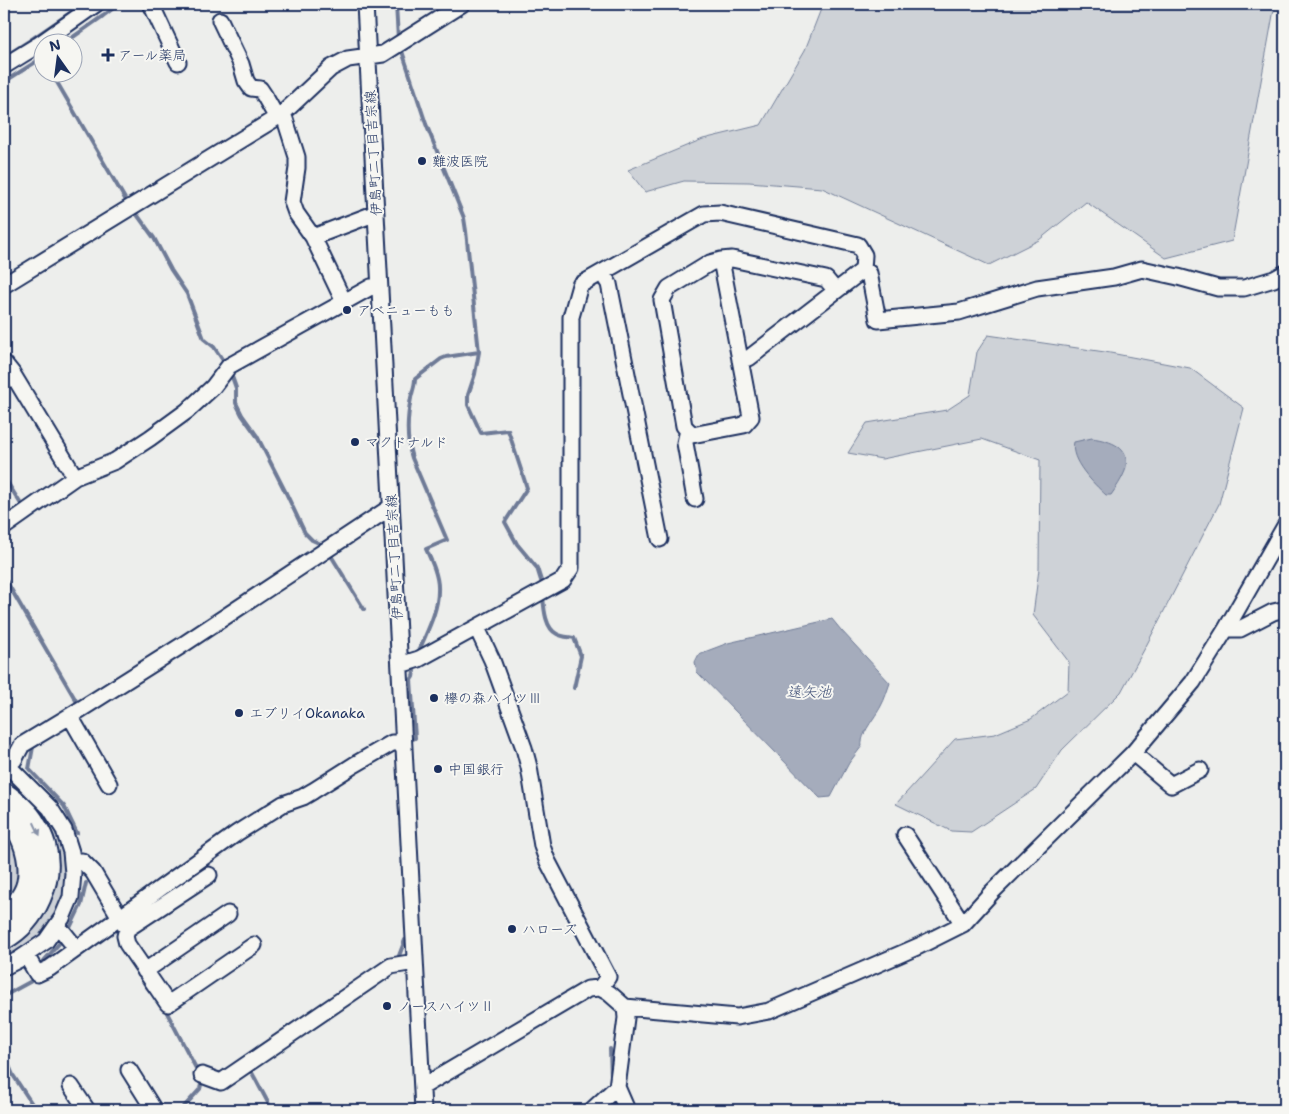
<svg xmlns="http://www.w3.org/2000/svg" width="1289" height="1114" viewBox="0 0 1289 1114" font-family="'Shantell Sans','Klee One',sans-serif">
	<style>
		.green { fill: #ced2d7; stroke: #74809a }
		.water { fill: #a5acbc; stroke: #6e7a96 }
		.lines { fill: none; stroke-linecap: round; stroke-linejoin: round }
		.stream { stroke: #6e7a96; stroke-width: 4 }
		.minor-casing { stroke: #1b2f5e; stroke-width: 19 }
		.highway-casing { stroke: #1b2f5e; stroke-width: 26 }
		.minor { stroke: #f6f6f2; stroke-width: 15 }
		.highway { stroke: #f6f6f2; stroke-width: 22 }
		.oneway { fill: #8892a8 }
		.poi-dot { fill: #1b2f5e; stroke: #f6f6f2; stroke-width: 2 }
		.labels { text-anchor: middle; stroke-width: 4; stroke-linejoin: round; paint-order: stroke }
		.poi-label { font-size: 14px; fill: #1b2f5e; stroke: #f6f6f2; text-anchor: start }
		.street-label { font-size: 14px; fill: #1b2f5e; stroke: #f6f6f2 }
		.water-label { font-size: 15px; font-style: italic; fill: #44547a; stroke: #f6f6f2 }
	</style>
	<rect width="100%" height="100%" fill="#edeeec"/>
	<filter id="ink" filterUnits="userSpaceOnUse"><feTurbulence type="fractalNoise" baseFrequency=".02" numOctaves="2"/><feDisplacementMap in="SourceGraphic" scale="10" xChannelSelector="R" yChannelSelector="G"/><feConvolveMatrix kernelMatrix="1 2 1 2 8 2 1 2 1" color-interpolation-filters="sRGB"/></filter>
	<g filter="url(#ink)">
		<path class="green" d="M 876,4 L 1275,4 L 1232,241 L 1166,258 L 1086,202 L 1039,240 L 989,265 L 822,188 L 749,182 L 684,181 L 645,192 L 628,170 L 703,139 L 761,125 L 805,50 L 821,9 Z
			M 988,335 L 1105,352 L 1190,368 L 1244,408 L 1219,504 L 1145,648 L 1121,692 L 1062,750 L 1036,789 L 971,832 L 951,831 L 896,804 L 955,739 L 995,734 L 1031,719 L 1068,691 L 1069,662 L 1033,615 L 1039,569 L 1040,460 L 982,439 L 882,459 L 848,453 L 867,423 L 947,410 L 970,395 L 977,352 Z
			M 27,792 C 33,798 39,805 45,812 C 48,816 50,821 52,825 C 71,861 70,904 42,936 C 35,943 14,954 4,961 L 4,942 L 20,932 L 22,798 Z
			M 4,829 C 20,845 25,870 15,891 C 13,897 8,902 4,907 Z"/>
		<path class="water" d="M 1092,438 C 1111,441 1132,447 1125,471 C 1122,479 1116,488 1111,495 L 1106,495 C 1094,484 1069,460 1074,442 Z
			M 832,619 L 841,630 L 890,683 C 887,691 885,699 881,706 C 875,718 860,734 862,746 L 849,763 L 831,797 L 820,798 L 697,672 L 695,662 L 699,654 L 728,643 Z"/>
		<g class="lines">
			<path class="stream" d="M 396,4 L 398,39
				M 66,42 L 103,16 L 119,4
				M 401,48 L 426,124 L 464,218 L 466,231 L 479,352 L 475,374 L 468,395 L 468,405 L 481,433 L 508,430 L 527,488 L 505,522 L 517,544 L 537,568 L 543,587
				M 4,57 L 29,41 L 83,4
				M 51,72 L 128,204
				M 4,82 L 42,58
				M 133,209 L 154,238 L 171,270 L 187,294 L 204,339 L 214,347 L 226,365
				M 230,371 L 236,388 L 236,403 L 242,415 L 257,436 L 286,493 L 305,533 L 312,540 L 321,544
				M 4,477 L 24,509
				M 330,554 L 364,609
				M 4,577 L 78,704
				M 543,596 C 544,608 545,628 557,634 C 562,637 569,637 574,638 L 581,656 L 574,688
				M 419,651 C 426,633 438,612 438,591 C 439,577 432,562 426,549 L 447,540 L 412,458 C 406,439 407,418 411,398 C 412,392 415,386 415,379 L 441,359 L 446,357 L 479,352
				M 413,739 L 415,738 L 411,680 L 413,677 L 414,671
				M 38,744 L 33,747 L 29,769 L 64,806 L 77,833
				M 68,932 L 81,905 L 86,883
				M 397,961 L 405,940
				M 42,963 L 64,938
				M 140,976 L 146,986 L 153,994
				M 4,996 L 37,978
				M 164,1007 L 199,1074
				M 610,1049 L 611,1077
				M 4,1054 L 13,1075 L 36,1110
				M 252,1068 L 250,1069 L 272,1110
				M 181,1110 L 200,1089 L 202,1080"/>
			<g class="minor-casing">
				<path id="minor" d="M 151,4 L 178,62
					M 365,4 L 423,1110
					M 220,20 L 241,64 L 246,81 L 251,88 L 260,89 L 264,95 L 277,118
					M 4,66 L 38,45 L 96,4
					M 281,115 L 285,119 L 297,157 L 297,168 L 292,202 L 296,213 L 313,237 L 344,302
					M 313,237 L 371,215 L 376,214
					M 721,260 L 751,417 L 744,425 L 692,435 L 684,426 L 662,300 L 669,288 L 710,263 L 721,260 L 732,259 L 826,279 L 836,291
					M 863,270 L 869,273 L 878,320 L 959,312 L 1037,288 L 1114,277 L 1142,269 L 1178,277 L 1218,288 L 1244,288 L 1274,279 L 1285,273
					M 602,273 L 609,284 L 660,539
					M 4,285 L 281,115 L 331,68 L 348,59 L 383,54 L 462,4
					M 4,363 L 12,373 L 75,477
					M 688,430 L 685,443 L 695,499
					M 4,527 L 75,477 L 115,461 L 150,438 L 187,411 L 213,387 L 229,366 L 371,287 L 379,286
					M 477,628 L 492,660 L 524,748 L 529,767 L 542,846 L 547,860 L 608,977 L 600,988
					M 1226,629 L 1240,629 L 1273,612 L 1282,610 L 1285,612
					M 400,665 L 419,659 L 563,580 L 571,568 L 571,317 L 580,285 L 704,214 L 720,213 L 858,245 L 864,255 L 863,270 L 749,358 L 740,360
					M 70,716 L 109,784
					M 1133,753 L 1171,785 L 1200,770
					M 4,762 L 50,808 L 64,830 L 71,852 L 73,873 L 71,897 L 62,918 L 46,941 L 18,960 L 4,967
					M 7,765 L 14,760 L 22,745 L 70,716 L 184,644 L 391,507
					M 905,835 L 963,924
					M 72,862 L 82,861 L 93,872 L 125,926
					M 209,875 L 127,929 L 125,936 L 127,944 L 168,1004 L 254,945
					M 56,927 L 64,933 L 76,948
					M 26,955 L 37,974 L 50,968 L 237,833 L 283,804 L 303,797 L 313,791 L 354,765 L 392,743 L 403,743
					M 145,971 L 228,914
					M 625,1007 L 626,1018 L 617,1087 L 627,1110
					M 129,1070 L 154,1110
					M 202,1075 L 221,1082 L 391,966 L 415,962
					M 71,1086 L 87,1110
					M 422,1087 L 588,989 L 600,988 L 609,993 L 625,1007 L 737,1017 L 769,1011 L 919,946 L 963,924 L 992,892 L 1133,753 L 1193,682 L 1226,629 L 1285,526
					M 592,1110 L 617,1087"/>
			</g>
			<g class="highway-casing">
				<path id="highway" d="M 4,794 C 14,802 28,812 34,824 C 38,830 42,838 44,845 C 54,879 35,921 4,938
					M 4,816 C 9,821 17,827 20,833 C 29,850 34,877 24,894 C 19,904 12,911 4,918"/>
			</g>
			<use href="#minor" class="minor"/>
			<use href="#highway" class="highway"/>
		</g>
		<defs><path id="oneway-solid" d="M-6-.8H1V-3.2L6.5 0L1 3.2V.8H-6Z" transform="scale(1.25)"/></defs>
		<use class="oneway" href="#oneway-solid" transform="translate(37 829) rotate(65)"/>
	</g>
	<g class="poi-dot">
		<path d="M105.5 47.5h5v5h5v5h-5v5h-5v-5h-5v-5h5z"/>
		<circle cx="422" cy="161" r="5"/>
		<circle cx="347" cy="310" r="5"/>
		<circle cx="355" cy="442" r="5"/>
		<circle cx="434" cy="698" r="5"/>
		<circle cx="239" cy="713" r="5"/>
		<circle cx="438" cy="769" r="5"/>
		<circle cx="512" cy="929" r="5"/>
		<circle cx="387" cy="1006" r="5"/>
	</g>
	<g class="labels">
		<g class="poi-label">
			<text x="118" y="60">アール薬局</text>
			<text x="432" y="166">難波医院</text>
			<text x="357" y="315">アベニューもも</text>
			<text x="365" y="447">マクドナルド</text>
			<text x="444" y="703">欅の森ハイツⅢ</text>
			<text x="249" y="718">エブリイOkanaka</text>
			<text x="448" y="774">中国銀行</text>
			<text x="522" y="934">ハローズ</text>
			<text x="397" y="1011">ノースハイツⅡ</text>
		</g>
		<g class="street-label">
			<text transform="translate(373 153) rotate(-93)" y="5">伊島町二丁目吉宗線</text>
			<text transform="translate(394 557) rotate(-93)" y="5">伊島町二丁目吉宗線</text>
		</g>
		<g class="water-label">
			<text x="809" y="697">遠矢池</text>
		</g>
	</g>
	<rect width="1289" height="1114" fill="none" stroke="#f6f6f2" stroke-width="20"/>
	<rect x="10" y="10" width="1269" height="1094" fill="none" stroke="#1b2f5e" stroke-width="2" filter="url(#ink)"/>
	<g transform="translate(58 58) rotate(346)"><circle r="24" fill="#f6f6f2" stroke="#9ea6b7"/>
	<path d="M0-4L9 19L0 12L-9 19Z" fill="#1b2f5e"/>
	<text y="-8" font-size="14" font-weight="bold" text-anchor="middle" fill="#1b2f5e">N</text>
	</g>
</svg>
